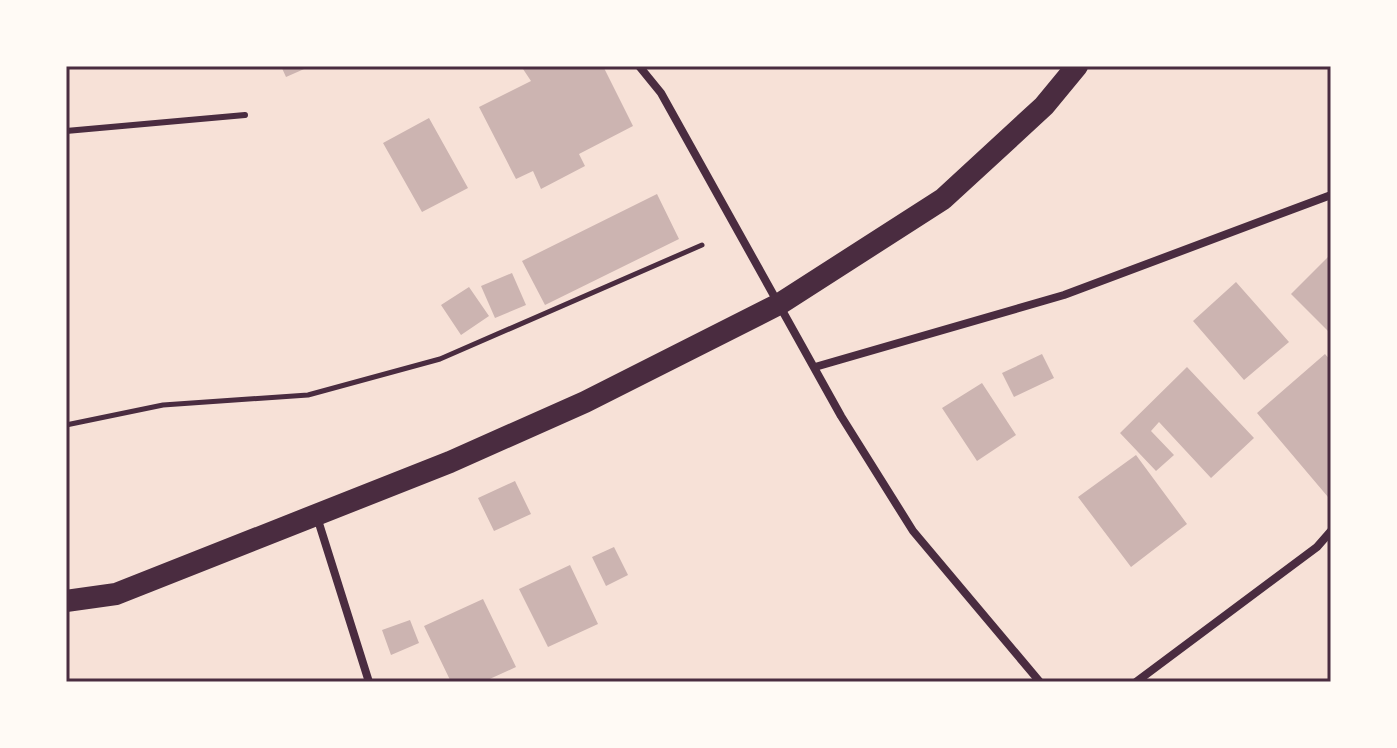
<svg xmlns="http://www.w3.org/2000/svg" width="1397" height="748" viewBox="0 0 1397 748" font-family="Merriweather,serif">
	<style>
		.building { fill: #ccb4b1 }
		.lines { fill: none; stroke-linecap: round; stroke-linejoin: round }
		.path { stroke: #4a2c40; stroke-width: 5 }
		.service { stroke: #4a2c40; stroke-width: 6 }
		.minor { stroke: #4a2c40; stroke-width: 8 }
		.trunk { stroke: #4a2c40; stroke-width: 22 }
		.neatline { fill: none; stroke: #4a2c40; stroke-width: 3 }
	</style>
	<rect width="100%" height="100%" fill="#f7e1d7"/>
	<path class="building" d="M 281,66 L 311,66 L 286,77 Z
		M 529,66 L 603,66 L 633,126 L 579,154 L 585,166 L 541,189 L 533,171 L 516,179 L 479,107 L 531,81 L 523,69 Z
		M 429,118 L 468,188 L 422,212 L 383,143 Z
		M 657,194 L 679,239 L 545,305 L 522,261 Z
		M 1331,254 L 1331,334 L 1291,294 Z
		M 512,273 L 526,305 L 495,318 L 481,286 Z
		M 1236,282 L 1289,342 L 1244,380 L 1193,321 Z
		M 469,287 L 489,316 L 461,335 L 441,305 Z
		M 1042,354 L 1054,378 L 1014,397 L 1002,373 Z
		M 1325,354 L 1331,361 L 1328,497 L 1257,413 Z
		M 1187,367 L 1254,438 L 1211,478 L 1159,422 L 1151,431 L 1174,455 L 1156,471 L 1120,433 Z
		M 982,383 L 1016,435 L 977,461 L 942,408 Z
		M 1136,455 L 1187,524 L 1131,567 L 1078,497 Z
		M 515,481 L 531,514 L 494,531 L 478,498 Z
		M 614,547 L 628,575 L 606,586 L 592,557 Z
		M 570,565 L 598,624 L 548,647 L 519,589 Z
		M 483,599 L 516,667 L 483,682 L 451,682 L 424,626 Z
		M 410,620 L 419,643 L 391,655 L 382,630 Z"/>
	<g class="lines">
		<path class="path" d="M 66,425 L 163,405 L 308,395 L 440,359 L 702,245"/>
		<path class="service" d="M 66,131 L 245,115"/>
		<path class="minor" d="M 639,66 L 661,93 L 841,416 L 913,531 L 1040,682
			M 815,367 L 1064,295 L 1331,195
			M 317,517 L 369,682
			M 1136,682 L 1317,547 L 1331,531"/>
		<path class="trunk" d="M 66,601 L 116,594 L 450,462 L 585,402 L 781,303 L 943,199 L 1044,106 L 1077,66"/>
	</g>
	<rect width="1397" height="748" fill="none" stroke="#fffaf5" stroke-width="136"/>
	<rect x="68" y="68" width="1261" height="612" class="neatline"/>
</svg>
